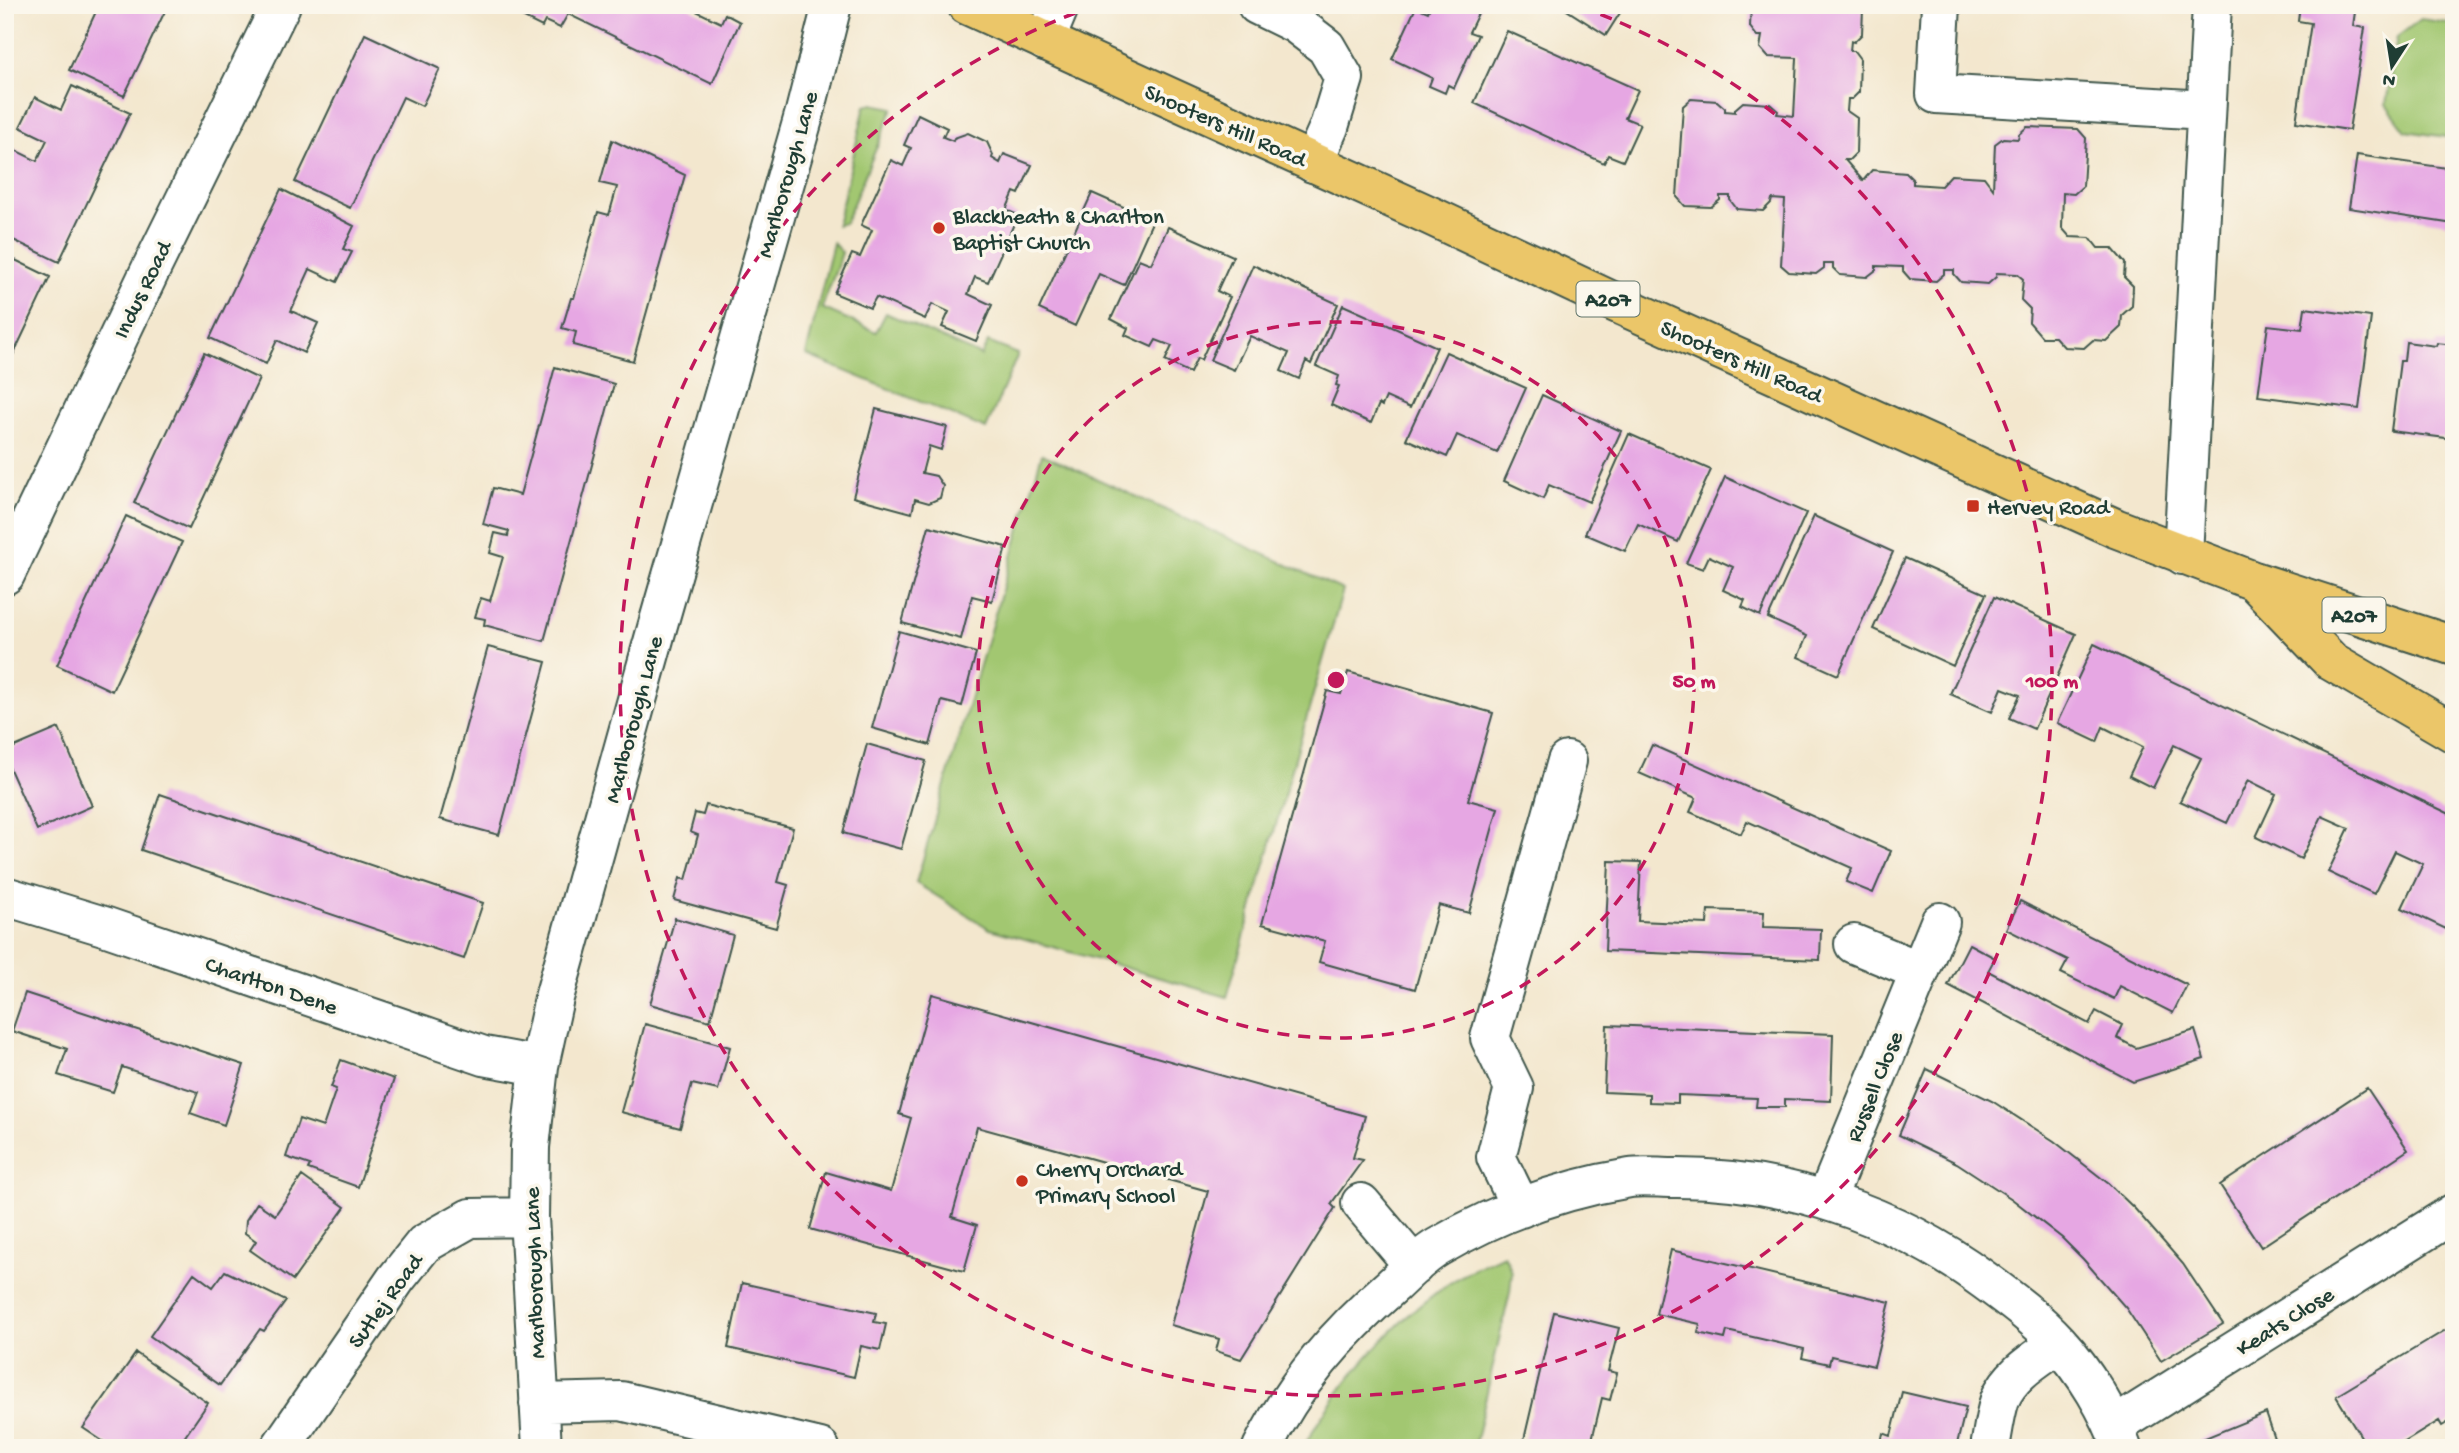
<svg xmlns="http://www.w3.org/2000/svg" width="2459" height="1453" viewBox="0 0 2459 1453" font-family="'Gochi Hand',sans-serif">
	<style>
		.green { fill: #a2c771; stroke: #608252; stroke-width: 2 }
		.building { fill: #e6a7e3 }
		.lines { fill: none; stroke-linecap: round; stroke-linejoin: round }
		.minor-casing { stroke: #3f564b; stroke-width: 42 }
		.major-casing { stroke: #3f564b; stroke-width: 42 }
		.minor { stroke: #fff; stroke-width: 38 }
		.major { stroke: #ebc669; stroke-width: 38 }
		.ring { fill: none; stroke: #c2185b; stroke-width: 3.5; stroke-dasharray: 12 9 }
		.poi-dot { fill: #c8321e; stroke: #fbf7ec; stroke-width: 2.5 }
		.labels { text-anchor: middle; stroke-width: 7; stroke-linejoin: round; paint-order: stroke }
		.shield { fill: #fbf7ec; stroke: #61756b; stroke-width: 2 }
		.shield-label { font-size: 21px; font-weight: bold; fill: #1f3d34 }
		.street-label { font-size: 23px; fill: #1f3d34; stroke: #fbf7ec }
		.poi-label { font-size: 23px; fill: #1f3d34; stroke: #fbf7ec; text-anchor: start }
		.centre { fill: #c2185b; stroke: #fbf7ec; stroke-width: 3.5 }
		.ring-label { font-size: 21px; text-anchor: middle; font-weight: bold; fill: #c2185b; stroke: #fbf7ec; stroke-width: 7; stroke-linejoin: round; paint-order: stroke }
	</style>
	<rect width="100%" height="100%" fill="#fbf7ec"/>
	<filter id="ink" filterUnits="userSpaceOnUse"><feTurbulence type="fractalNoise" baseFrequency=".0143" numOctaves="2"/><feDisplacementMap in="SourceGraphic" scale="14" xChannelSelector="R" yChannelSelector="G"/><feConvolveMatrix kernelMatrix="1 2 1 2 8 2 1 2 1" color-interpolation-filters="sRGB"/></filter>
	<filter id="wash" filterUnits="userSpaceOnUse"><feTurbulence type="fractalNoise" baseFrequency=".00686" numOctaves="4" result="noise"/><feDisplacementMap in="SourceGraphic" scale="28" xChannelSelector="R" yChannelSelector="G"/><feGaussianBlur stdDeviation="1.57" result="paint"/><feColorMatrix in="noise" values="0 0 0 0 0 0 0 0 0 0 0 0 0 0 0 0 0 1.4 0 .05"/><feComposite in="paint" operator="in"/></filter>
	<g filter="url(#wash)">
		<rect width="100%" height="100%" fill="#f3e7ce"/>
		<path class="green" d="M 2421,19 L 2454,24 L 2454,138 L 2406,131 L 2386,104 L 2397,37 Z
			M 872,104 L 893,108 L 845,223 L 837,225 L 865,106 Z
			M 833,243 L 842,253 L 822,308 L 876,332 L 886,313 L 981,356 L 988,342 L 1018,354 L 986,429 L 806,355 Z
			M 1042,454 L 1343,590 L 1227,997 L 990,929 L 916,883 Z
			M 1504,1255 L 1512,1272 L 1510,1292 L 1474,1448 L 1303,1448 C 1339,1382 1404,1307 1470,1271 C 1481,1265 1493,1260 1504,1255 Z"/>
		<g id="blocks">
			<path class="building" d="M 99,5 L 168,5 L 124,96 L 69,70 Z
				M 527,5 L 684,5 L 721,23 L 725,14 L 740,22 L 712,84 L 568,14 L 560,28 L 545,21 L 542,27 L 522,17 Z
				M 1431,5 L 1482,5 L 1469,32 L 1478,35 L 1454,88 L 1448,85 L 1445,93 L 1429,86 L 1432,78 L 1392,59 L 1416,7 L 1428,12 Z
				M 1559,5 L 1625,5 L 1606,35 Z
				M 1751,5 L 1861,5 L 1863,8 L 1862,34 L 1854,42 L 1851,41 L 1850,51 L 1854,51 L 1860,59 L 1859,92 L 1852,99 L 1848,99 L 1847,111 L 1857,118 L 1856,153 L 1849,160 L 1845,160 L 1863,181 L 1872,170 L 1906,173 L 1913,180 L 1913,184 L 1941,186 L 1951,175 L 1984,177 L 1993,189 L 1995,144 L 2003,138 L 2018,139 L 2019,134 L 2027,127 L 2078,129 L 2086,138 L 2083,186 L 2074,194 L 2063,193 L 2062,228 L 2070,237 L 2090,238 L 2098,248 L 2112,248 L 2125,263 L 2124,277 L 2133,286 L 2132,306 L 2122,315 L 2121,327 L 2106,341 L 2093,340 L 2084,348 L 2064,347 L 2055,337 L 2042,337 L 2029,322 L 2030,309 L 2021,300 L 2023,279 L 2017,274 L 1997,273 L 1996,277 L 1988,284 L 1961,282 L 1954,274 L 1954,270 L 1944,270 L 1944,274 L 1936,281 L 1910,279 L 1903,271 L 1903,267 L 1876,266 L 1876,270 L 1867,277 L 1840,275 L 1833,268 L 1833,264 L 1824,264 L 1824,268 L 1816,274 L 1789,272 L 1781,265 L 1785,200 L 1772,199 L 1771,203 L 1763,211 L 1737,209 L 1730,200 L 1730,196 L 1720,196 L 1720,200 L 1711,207 L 1685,206 L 1677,197 L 1683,106 L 1691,99 L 1717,101 L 1725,108 L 1725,111 L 1735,112 L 1735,109 L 1743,102 L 1770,104 L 1778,111 L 1777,114 L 1794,116 L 1797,58 L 1768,57 L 1760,48 L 1762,36 L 1757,36 L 1750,27 Z
				M 2300,5 L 2356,5 L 2353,26 L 2365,28 L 2349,130 L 2296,122 L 2311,23 L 2298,21 Z
				M 1507,31 L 1638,90 L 1625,118 L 1640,124 L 1623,161 L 1608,155 L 1604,163 L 1474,103 Z
				M 365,34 L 440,69 L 422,106 L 403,97 L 350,208 L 295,182 Z
				M 72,86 L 130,113 L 59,262 L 5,236 L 5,150 L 7,146 L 37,161 L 47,140 L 20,127 L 35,97 L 61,110 Z
				M 918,114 L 947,128 L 943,137 L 953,141 L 954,138 L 968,133 L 987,142 L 993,155 L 992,158 L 1000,163 L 1004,154 L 1032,165 L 1019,194 L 1014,192 L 1006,210 L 1018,215 L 988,282 L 975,277 L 968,294 L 992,305 L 976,341 L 942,327 L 949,312 L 932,304 L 925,319 L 876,297 L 870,308 L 834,293 L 852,254 L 860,257 L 872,230 L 861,225 L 891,160 L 903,166 L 911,148 L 904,145 Z
				M 612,140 L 685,175 L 633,361 L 573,345 L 576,332 L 562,328 L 571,298 L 574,298 L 598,212 L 609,215 L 617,187 L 600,183 Z
				M 2357,155 L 2454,169 L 2454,224 L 2349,208 Z
				M 281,189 L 354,226 L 343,249 L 352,252 L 337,282 L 310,269 L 291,311 L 318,323 L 304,353 L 277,340 L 266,364 L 210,338 Z
				M 1092,193 L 1153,220 L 1124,285 L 1099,274 L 1075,326 L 1039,309 Z
				M 1168,227 L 1233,256 L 1217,291 L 1230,297 L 1201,360 L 1197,358 L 1190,373 L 1165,361 L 1172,346 L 1156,340 L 1152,347 L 1125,335 L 1128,328 L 1111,319 L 1139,259 L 1151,264 Z
				M 5,255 L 50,277 L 5,372 Z
				M 1253,265 L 1338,304 L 1311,364 L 1306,361 L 1299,379 L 1281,371 L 1289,353 L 1250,336 L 1234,370 L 1210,360 Z
				M 1343,305 L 1437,347 L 1410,408 L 1386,397 L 1382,406 L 1379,404 L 1371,423 L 1331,405 L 1339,386 L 1336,385 L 1339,376 L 1316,366 Z
				M 2305,308 L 2371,317 L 2359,409 L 2258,396 L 2268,325 L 2302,329 Z
				M 2406,342 L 2436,346 L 2437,343 L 2454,345 L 2454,439 L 2391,431 L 2400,361 L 2404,361 Z
				M 1446,352 L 1526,388 L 1497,453 L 1457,435 L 1447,457 L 1406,439 Z
				M 204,353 L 259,379 L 189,529 L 134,503 Z
				M 555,367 L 614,384 L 544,641 L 484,625 L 485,619 L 475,617 L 481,598 L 490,601 L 503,557 L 490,553 L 495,533 L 508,536 L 509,531 L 483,524 L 493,488 L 520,495 Z
				M 1542,395 L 1621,431 L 1589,502 L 1549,485 L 1543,499 L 1504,481 Z
				M 876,409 L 947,427 L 941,450 L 929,446 L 922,473 L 936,476 L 943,486 L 940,498 L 929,503 L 915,499 L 912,513 L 853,497 Z
				M 1629,434 L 1711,470 L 1678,542 L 1638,524 L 1625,551 L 1585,534 Z
				M 1725,477 L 1806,513 L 1760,616 L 1742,607 L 1745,600 L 1723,590 L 1733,567 L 1709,556 L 1703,569 L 1686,563 Z
				M 126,516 L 182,542 L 112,691 L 57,665 Z
				M 1814,516 L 1893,552 L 1838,675 L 1798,657 L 1807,636 L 1768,618 Z
				M 929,526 L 1006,547 L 992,601 L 972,596 L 961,639 L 902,623 Z
				M 1905,558 L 1986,594 L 1953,666 L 1873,629 Z
				M 1994,597 L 2076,634 L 2034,729 L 2009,718 L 2020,695 L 2002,688 L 1992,712 L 1950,694 Z
				M 899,631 L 976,653 L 962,706 L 942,701 L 930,745 L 872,728 Z
				M 2094,644 L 2454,816 L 2454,918 L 2448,930 L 2402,908 L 2423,864 L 2395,851 L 2374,894 L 2328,872 L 2349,828 L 2322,816 L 2301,859 L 2256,837 L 2276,794 L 2248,780 L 2227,823 L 2180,801 L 2201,758 L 2174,745 L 2153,788 L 2129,776 L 2143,747 L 2103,727 L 2097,742 L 2057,723 Z
				M 488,647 L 546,662 L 499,835 L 440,819 Z
				M 1348,672 L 1493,713 L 1468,800 L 1498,808 L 1469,913 L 1439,905 L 1415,989 L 1319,962 L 1325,941 L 1262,924 L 1327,691 L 1341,694 Z
				M 59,728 L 92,806 L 37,830 L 5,758 L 5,751 Z
				M 867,744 L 926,761 L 901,849 L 843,833 Z
				M 1652,745 L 1891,851 L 1873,893 L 1846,882 L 1852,868 L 1747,821 L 1741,834 L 1690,812 L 1696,798 L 1639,773 Z
				M 160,794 L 483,903 L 464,959 L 141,850 Z
				M 706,805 L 793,828 L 778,882 L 788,885 L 776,928 L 674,900 L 680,878 L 686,880 L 698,835 L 690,832 L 695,813 L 703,815 Z
				M 1609,861 L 1641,862 L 1638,921 L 1707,924 L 1708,910 L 1764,912 L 1763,927 L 1821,929 L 1820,960 L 1605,951 Z
				M 2020,901 L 2187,985 L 2173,1013 L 2120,986 L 2114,999 L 2061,973 L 2068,960 L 2006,929 Z
				M 675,918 L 733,935 L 710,1021 L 650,1004 Z
				M 1969,944 L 1995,958 L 1988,971 L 2089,1024 L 2096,1011 L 2123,1025 L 2117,1038 L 2136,1048 L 2195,1030 L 2204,1059 L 2133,1082 L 1948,985 Z
				M 25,993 L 244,1065 L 224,1125 L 190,1113 L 198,1092 L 122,1067 L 113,1092 L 58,1075 L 67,1049 L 12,1031 Z
				M 932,994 L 1365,1116 L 1353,1158 L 1363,1160 L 1331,1204 L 1335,1208 L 1241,1359 L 1216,1351 L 1219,1339 L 1171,1325 L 1208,1191 L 977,1127 L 952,1217 L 977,1225 L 964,1271 L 810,1229 L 826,1172 L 891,1191 L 911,1118 L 899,1114 Z
				M 645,1024 L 730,1047 L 718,1090 L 692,1084 L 680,1128 L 621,1112 Z
				M 1607,1025 L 1833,1034 L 1831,1101 L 1785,1099 L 1785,1107 L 1756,1107 L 1757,1098 L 1678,1095 L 1678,1103 L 1649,1102 L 1649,1094 L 1604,1092 Z
				M 341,1060 L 394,1079 L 358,1187 L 308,1169 L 310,1165 L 286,1157 L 299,1119 L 323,1127 L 336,1089 L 331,1087 Z
				M 1927,1069 L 1992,1101 L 2054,1141 L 2109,1184 L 2135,1209 L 2183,1264 L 2223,1324 L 2161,1361 L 2126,1308 L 2083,1259 L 2062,1238 L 2012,1199 L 1957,1163 L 1899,1135 Z
				M 2367,1088 L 2408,1150 L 2261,1247 L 2220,1185 Z
				M 302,1176 L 345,1207 L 293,1280 L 250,1250 L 256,1241 L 245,1233 L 246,1220 L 257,1203 L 275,1215 Z
				M 1671,1250 L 1890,1302 L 1874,1366 L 1831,1356 L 1829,1364 L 1802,1358 L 1804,1349 L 1727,1331 L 1725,1339 L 1698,1333 L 1700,1324 L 1656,1314 Z
				M 225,1271 L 286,1301 L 264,1331 L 260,1329 L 220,1385 L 150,1336 L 194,1273 L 213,1287 Z
				M 742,1283 L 876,1313 L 874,1322 L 886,1324 L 880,1350 L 861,1346 L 854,1377 L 728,1348 Z
				M 1554,1312 L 1619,1328 L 1608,1371 L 1617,1373 L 1610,1400 L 1602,1398 L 1590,1448 L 1522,1448 Z
				M 2454,1325 L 2454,1419 L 2442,1426 L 2439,1421 L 2395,1448 L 2368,1448 L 2336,1396 Z
				M 136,1353 L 208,1403 L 177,1448 L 113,1448 L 83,1428 Z
				M 1902,1392 L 1966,1407 L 1956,1448 L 1880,1448 L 1883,1433 L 1891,1436 Z
				M 2266,1413 L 2278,1448 L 2202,1448 L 2200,1440 Z"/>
		</g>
	</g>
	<g filter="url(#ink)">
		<use href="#blocks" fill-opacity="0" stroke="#3f564b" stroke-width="2"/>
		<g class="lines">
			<g class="minor-casing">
				<path id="minor" d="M 1257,5 L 1296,24 L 1326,47 L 1344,78 L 1329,127 L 1313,163
					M 1941,5 L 1936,94 L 2206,110
					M 1045,41 L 1060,5
					M 2183,555 L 2212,5
					M 5,575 L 150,271 L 281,5
					M 5,896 L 107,927 L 484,1056 L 539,1066
					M 1854,944 L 1920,971
					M 1826,1200 L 1940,922
					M 1361,1203 L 1414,1266
					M 1521,1208 L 1496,1157 L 1514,1088 L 1490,1038 L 1567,761
					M 539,1403 L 621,1401 L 820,1448
					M 2115,1426 L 2454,1213
					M 280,1448 L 396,1279 L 424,1244 L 470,1218 L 529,1217
					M 542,1448 L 529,1217 L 530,1147 L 539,1066 L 554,998 L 657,628 L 805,112 L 832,5
					M 1262,1448 C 1295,1382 1338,1333 1393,1285 C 1407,1272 1421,1257 1438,1247 C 1496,1213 1563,1189 1630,1178 C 1643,1176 1659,1178 1673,1178 C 1783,1177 1895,1214 1984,1280 C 2010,1299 2037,1319 2058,1342 C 2085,1371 2109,1411 2122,1448
					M 1990,1448 C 1993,1432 1995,1414 2000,1399 C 2011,1373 2037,1359 2059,1343"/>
			</g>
			<g class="major-casing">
				<path id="major" d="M 967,5 L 1431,216 L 1614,302 L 2115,528 L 2254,581 L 2454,646
					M 2258,585 L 2331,661 L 2454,733"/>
			</g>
			<use href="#minor" class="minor"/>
			<use href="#major" class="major"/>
		</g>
	</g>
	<g class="ring">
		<circle cx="1336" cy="680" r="358"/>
		<path d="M1581 7A716 716 0 1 1 1091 7"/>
	</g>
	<g class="poi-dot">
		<circle cx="939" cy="228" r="7"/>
		<rect x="1966" y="499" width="14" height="14" rx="3.5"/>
		<circle cx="1022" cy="1181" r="7"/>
	</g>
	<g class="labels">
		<g class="shield">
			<rect x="1576.5" y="281.5" width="63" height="35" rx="5"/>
			<rect x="2322.5" y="597.5" width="63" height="35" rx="5"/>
		</g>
		<g class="shield-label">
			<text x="1608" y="306">A207</text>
			<text x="2354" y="622">A207</text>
		</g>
		<g class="street-label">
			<text transform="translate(1226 124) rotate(24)" y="8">Shooters Hill Road</text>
			<text transform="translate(786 174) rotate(-74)" y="8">Marlborough Lane</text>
			<text transform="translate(141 289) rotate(-64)" y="8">Indus Road</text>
			<text transform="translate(1742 360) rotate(24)" y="8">Shooters Hill Road</text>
			<text transform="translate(632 719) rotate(-75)" y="8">Marlborough Lane</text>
			<text transform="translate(272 984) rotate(19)" y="8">Charlton Dene</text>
			<text transform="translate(1873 1086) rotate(-68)" y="8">Russell Close</text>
			<text transform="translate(533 1273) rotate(-92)" y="8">Marlborough Lane</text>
			<text transform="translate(384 1300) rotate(-54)" y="8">Sutlej Road</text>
			<text transform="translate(2284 1320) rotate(-32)" y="8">Keats Close</text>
		</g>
		<g class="poi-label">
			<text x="953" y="223">Blackheath &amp; Charlton<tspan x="953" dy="26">Baptist Church</tspan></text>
			<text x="1987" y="514">Hervey Road</text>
			<text x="1036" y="1176">Cherry Orchard<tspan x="1036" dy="26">Primary School</tspan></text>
		</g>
	</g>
	<circle cx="1336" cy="680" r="10" class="centre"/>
	<g class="ring-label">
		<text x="1694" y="687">50 m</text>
		<text x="2052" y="687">100 m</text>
	</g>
	<rect width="2459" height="1453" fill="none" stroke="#fbf7ec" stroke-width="28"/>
	<g transform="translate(2392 66) rotate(192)" stroke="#fbf7ec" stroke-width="5" paint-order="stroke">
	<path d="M0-5L12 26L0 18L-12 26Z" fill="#1f3d34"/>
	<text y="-10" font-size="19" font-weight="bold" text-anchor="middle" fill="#1f3d34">N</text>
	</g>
</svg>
